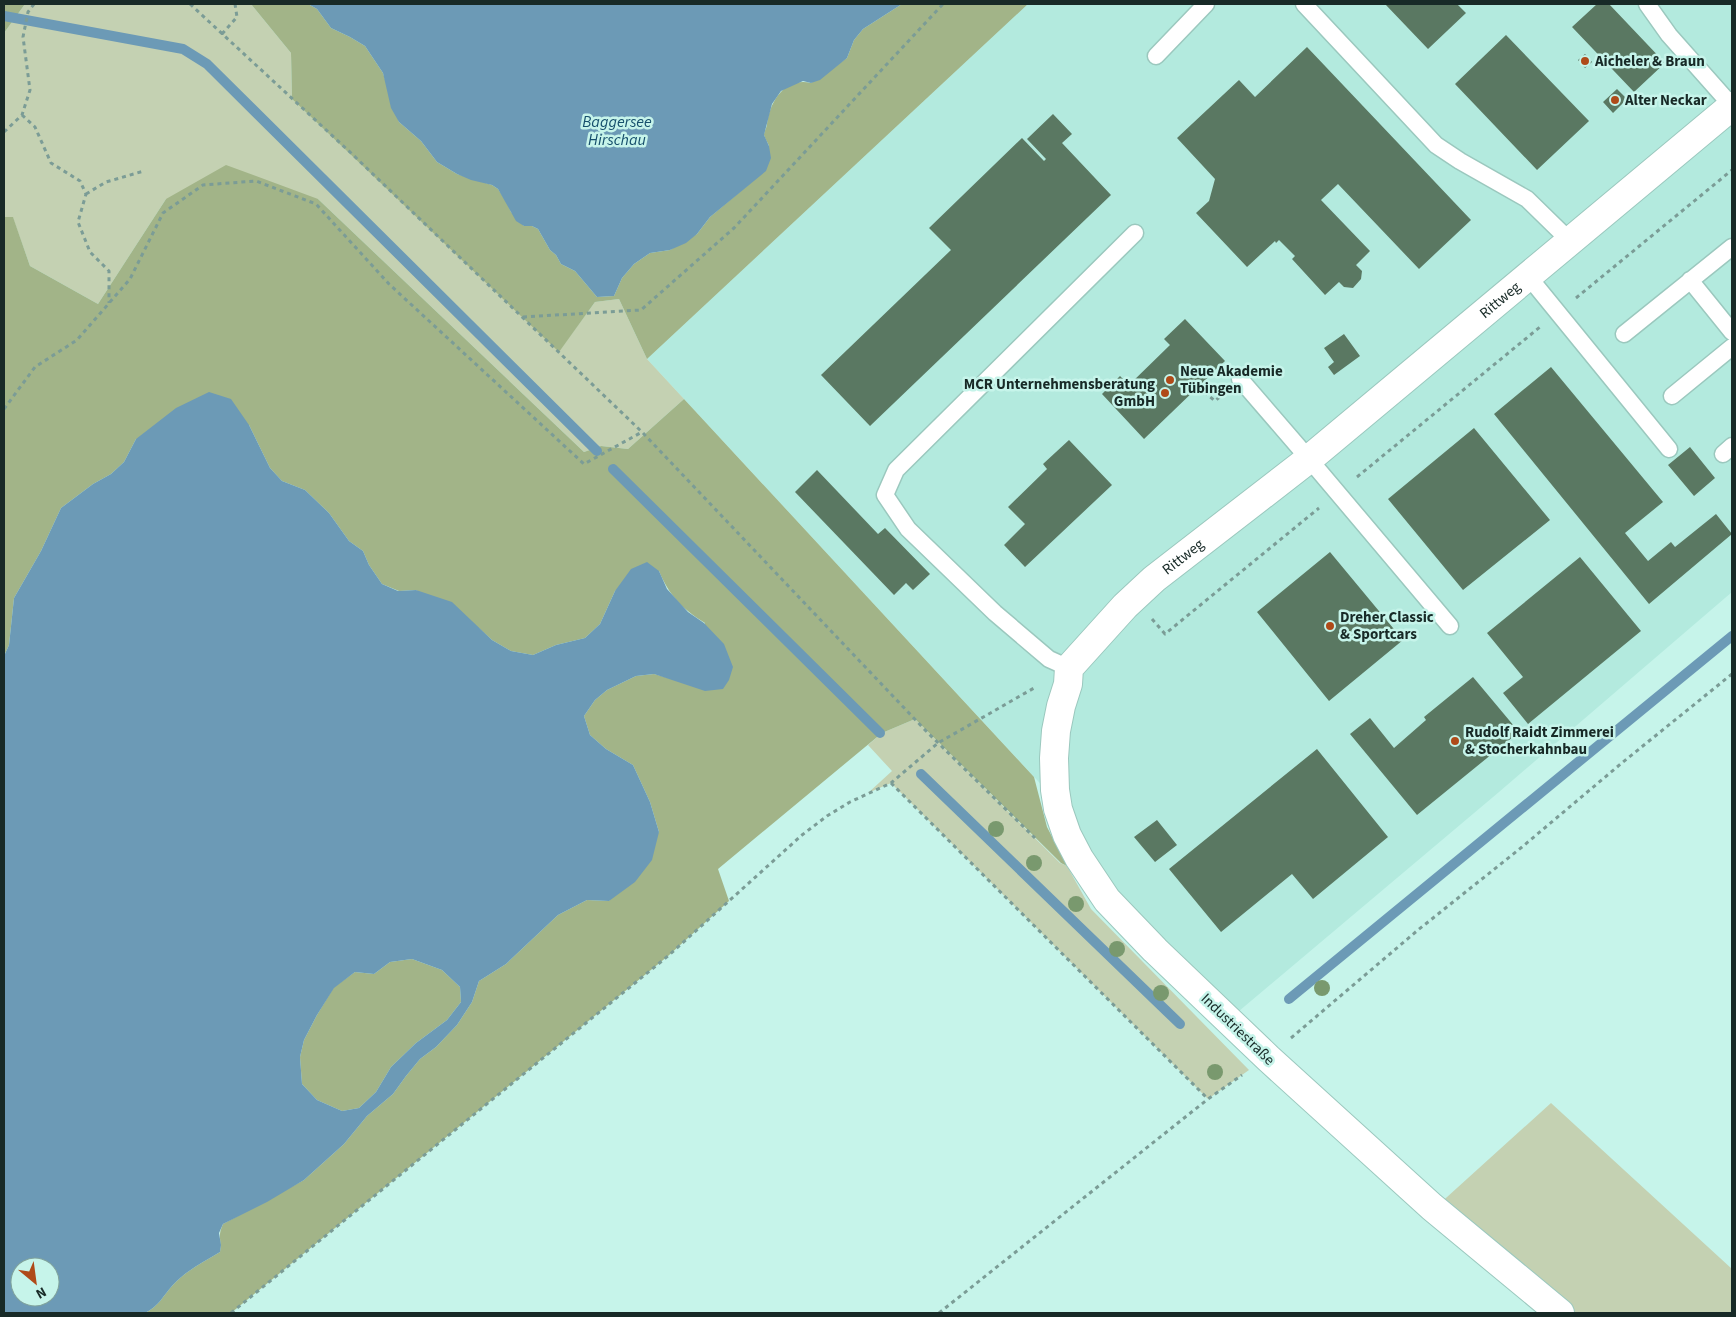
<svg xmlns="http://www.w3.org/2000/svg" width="1736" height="1317" viewBox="0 0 1736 1317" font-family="'Source Sans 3',sans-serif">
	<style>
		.built { fill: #b3eade }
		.green { fill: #c4d1b2 }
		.forest { fill: #a2b488 }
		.water { fill: #6c9ab6; fill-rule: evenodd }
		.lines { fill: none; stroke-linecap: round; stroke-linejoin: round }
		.stream { stroke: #6c9ab6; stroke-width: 10 }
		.building { fill: #5a7862 }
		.lane-casing { stroke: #9bc8be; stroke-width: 19 }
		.street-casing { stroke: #9bc8be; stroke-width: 30 }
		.path { stroke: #7b9c96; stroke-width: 3; stroke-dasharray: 4 4; stroke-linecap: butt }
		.lane { stroke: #fff; stroke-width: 16 }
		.street { stroke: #fff; stroke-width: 28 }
		.tree { fill: #79996e }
		.poi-dot { fill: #af4a19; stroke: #c6f4ea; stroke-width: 2 }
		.labels { text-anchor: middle; stroke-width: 5; stroke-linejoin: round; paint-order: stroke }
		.poi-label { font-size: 15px; font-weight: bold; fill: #182a27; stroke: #c6f4ea; text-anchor: start }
		.street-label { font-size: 15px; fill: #182a27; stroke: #c6f4ea }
		.water-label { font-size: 16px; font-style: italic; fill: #164f6c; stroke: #c6f4ea }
	</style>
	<rect width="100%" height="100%" fill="#c6f4ea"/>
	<path class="built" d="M 1028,4 L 1732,4 L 1732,592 L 1499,792 L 1226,1022 L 1109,898 L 1062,807 L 647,359 Z"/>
	<path class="green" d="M 25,4 L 251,4 L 291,53 L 292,99 L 559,351 L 595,302 L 619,299 L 647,359 L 684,399 L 628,449 L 601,446 L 584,452 L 318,199 L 166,199 L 98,304 L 30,266 L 13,218 L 4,217 L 4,33 Z
		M 915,719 L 1060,863 L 1067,866 L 1091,909 L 1249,1070 L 1208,1099 L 891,783 L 868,793 L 892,771 L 868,745 L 882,733 Z
		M 1551,1103 L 1732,1269 L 1732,1313 L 1564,1313 L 1436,1207 Z"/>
	<path class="forest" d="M 4,4 L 25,4 L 4,33 Z
		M 251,4 L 308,4 L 317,9 L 331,28 L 350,37 L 365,46 L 383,73 L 399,122 L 421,141 L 437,162 L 457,174 L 492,185 L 498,189 L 506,201 L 511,212 L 524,226 L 532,226 L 538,229 L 550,250 L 556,255 L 561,264 L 575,271 L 597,297 L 614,296 L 622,278 L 634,264 L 650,253 L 670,250 L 697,234 L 710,217 L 755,179 L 769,146 C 768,143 765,139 764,135 C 764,132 767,127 767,124 C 770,101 785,77 811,83 L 847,58 L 854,40 L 863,29 L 902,4 L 1028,4 L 647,359 L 619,299 L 595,302 L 559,352 L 292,99 L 291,53 Z
		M 226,165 L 318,199 L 584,452 L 601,446 L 628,449 L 684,399 L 1034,777 L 1047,827 L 1067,866 L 1061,863 L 915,719 L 882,733 L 718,869 L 729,901 L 668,956 L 231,1313 L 145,1313 C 159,1306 163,1296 172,1286 C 185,1271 204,1262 220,1252 C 222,1239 217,1237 223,1224 L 304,1180 L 344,1144 L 367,1116 L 393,1094 L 406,1076 L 420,1059 L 436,1047 L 457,1025 L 472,1002 L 479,981 L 506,964 L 558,915 L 587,900 L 609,901 L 659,832 L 650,802 L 633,765 L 606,749 L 590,735 L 584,716 L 595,700 L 607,690 L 636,676 L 654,674 L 679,681 L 705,623 C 682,609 669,595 659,571 L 615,591 L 600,624 L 585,638 L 556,645 L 533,655 L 511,651 L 492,640 L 480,629 L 416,590 L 399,591 L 382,584 L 369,565 L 363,551 L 349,541 L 329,513 L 305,490 L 282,481 L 270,468 L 249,425 L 136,439 L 124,462 L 111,474 L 93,484 L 61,508 L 41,551 L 14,598 L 9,645 L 4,656 L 4,217 L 13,217 L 30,266 L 98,304 L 166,199 Z
		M 412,959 L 442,970 L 460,987 L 461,1002 L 447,1020 L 416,1043 L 391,1067 L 376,1092 L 359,1108 L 342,1111 L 317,1100 L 302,1084 L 300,1057 L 304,1040 L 317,1015 L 334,987 L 355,972 L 374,974 L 390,962 Z"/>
	<path class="water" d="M 308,4 L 902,4 L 863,29 L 854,40 L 847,58 L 820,80 L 811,83 L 803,81 L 781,91 L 772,104 L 764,135 L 769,146 L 771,158 L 766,171 L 710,217 L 697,234 L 686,243 L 670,250 L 650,253 L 634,264 L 622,278 L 614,296 L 597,297 L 575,271 L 561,264 L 556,255 L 550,250 L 538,229 L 532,226 L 524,226 L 516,221 L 498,189 L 492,185 L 471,180 L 457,174 L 437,162 L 421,141 L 399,122 L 391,108 L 383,73 L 365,46 L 350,37 L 331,28 L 317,9 Z
		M 209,392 L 231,399 L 249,425 L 270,468 L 282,481 L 305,490 L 329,513 L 349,541 L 363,551 L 369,565 L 382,584 L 398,591 L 416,590 L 452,602 L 492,640 L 511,651 L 533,655 L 556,645 L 585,638 L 600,624 L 615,591 L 631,569 L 647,562 L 659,571 L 667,589 L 688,612 L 704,623 L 724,644 L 733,667 L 729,680 L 723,689 L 705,691 L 654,674 L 636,676 L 607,690 L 595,700 L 584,716 L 590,735 L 606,749 L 633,765 L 650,802 L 659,832 L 652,860 L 635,882 L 609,901 L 587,900 L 558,915 L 506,964 L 479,981 L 472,1002 L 457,1025 L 436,1047 L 420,1059 L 406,1076 L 393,1094 L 367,1116 L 344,1144 L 304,1180 L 267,1202 L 223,1224 L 219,1233 L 221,1245 L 220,1252 C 204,1262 185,1271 172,1286 C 163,1296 159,1306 145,1313 L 4,1313 L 4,656 L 9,645 L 14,598 L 41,551 L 61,508 L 93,484 L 111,474 L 124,462 L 136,439 L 176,408 ZM 412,959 L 442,970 L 460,987 L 461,1002 L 447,1020 L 416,1043 L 391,1067 L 376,1092 L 359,1108 L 342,1111 L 317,1100 L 302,1084 L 300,1057 L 304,1040 L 317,1015 L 334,988 L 355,972 L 374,974 L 390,962 ZM 20,1267 L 50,1267 L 50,1297 L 20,1297 Z"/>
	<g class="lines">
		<path class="stream" d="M 4,16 L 183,49 L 207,64 L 597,451
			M 613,469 L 880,733
			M 921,774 L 1180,1024
			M 1289,999 L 1732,636"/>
	</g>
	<path class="building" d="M 1385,4 L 1457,4 L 1466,13 L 1428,49 Z
		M 1597,4 L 1609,4 L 1665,63 L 1634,92 L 1572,27 Z
		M 1506,35 L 1589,121 L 1537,170 L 1455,84 Z
		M 1307,47 L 1471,220 L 1419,269 L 1338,184 L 1321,200 L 1370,251 L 1356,265 L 1362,271 L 1361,279 L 1353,288 L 1344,287 L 1339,282 L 1325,295 L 1292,259 L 1295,256 L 1279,240 L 1276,243 L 1275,241 L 1247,267 L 1196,213 L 1209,201 L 1215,179 L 1177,138 L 1239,80 L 1255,97 Z
		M 1585,54 L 1592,62 L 1585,68 L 1578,60 Z
		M 1617,89 L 1627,99 L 1613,113 L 1603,102 Z
		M 1053,114 L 1072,134 L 1062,143 L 1111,195 L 870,426 L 821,375 L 951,250 L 929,228 L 1022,138 L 1044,161 L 1046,159 L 1027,139 Z
		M 1185,319 L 1225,361 L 1144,439 L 1102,394 L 1120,376 L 1129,385 L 1170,345 L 1164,339 Z
		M 1344,334 L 1360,356 L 1334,375 L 1328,367 L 1334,362 L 1324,348 Z
		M 1551,367 L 1663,502 L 1625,533 L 1648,561 L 1671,542 L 1675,547 L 1716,514 L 1732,534 L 1649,604 L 1494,414 Z
		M 1474,428 L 1550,520 L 1463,590 L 1388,499 Z
		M 1069,440 L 1112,485 L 1025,567 L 1004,545 L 1025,524 L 1008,507 L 1047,469 L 1043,464 Z
		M 1690,447 L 1715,478 L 1694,496 L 1668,465 Z
		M 817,470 L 878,534 L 885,528 L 930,574 L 913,590 L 906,583 L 894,595 L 795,492 Z
		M 1330,552 L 1403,640 L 1329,701 L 1257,612 Z
		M 1580,557 L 1641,631 L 1528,724 L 1503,693 L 1523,677 L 1487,633 Z
		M 1473,677 L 1519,732 L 1417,815 L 1350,734 L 1370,718 L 1394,748 L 1426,720 L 1424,717 Z
		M 1317,749 L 1388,837 L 1313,899 L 1292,874 L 1221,932 L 1169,869 Z
		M 1157,820 L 1177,845 L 1155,862 L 1134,837 Z"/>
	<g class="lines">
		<g class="lane-casing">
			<path id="lane" d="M 1304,4 L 1436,145 L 1460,161 L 1527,199 L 1570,241
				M 1647,4 L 1669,35 L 1732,106
				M 1156,56 L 1206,4
				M 1528,276 L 1669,449
				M 1690,280 L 1732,332
				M 1624,334 L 1732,247
				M 1240,379 L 1309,459 L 1450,626
				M 1672,396 L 1732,347
				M 1723,454 L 1732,446
				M 1069,668 L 1049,659 L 995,613 L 908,529 L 885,495 L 896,470 L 1135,233"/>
		</g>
		<g class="street-casing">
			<g id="street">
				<path id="s1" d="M 1560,1313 L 1432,1207 L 1268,1058 L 1155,950 L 1107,900 L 1079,858 L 1067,835 L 1058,809 L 1055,790 L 1054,758 L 1056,731 L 1061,706 L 1068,684 L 1069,668 L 1125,606 L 1154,579 L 1309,459 L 1732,106"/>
			</g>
		</g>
		<path class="path" d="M 190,4 L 351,153 L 642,432 L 927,732 L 1035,838
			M 222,34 L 237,17 L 235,4
			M 22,115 L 35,127 L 51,163 L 80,181 L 86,194 L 78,222 L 90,252 L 109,271 L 109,303
			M 4,132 L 22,115 L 30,90 L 23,37 L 28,12 L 34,4
			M 86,194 L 106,182 L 144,171
			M 1576,298 L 1732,170
			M 523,317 L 641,310 L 734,228 L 943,4
			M 1198,387 L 1215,401 L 1222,395
			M 4,409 L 35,367 L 77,340 L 130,279 L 163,213 L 203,185 L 256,181 L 316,204 L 389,284 L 584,464 L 642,432
			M 1357,477 L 1540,327
			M 1152,619 L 1165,634 L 1319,508
			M 891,783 L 1208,1099 L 1242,1075
			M 1291,1038 L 1418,930 L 1522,847 L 1623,762 L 1732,674
			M 231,1313 L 668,956 L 802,835 L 827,816 L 850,802 L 891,783 L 938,743 L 1034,688
			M 939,1313 L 1208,1099"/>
		<use href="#lane" class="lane"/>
		<use href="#street" class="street"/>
	</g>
	<g class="tree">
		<circle cx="996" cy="829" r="8"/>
		<circle cx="1034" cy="863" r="8"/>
		<circle cx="1076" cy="904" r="8"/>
		<circle cx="1117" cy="949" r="8"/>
		<circle cx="1322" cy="988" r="8"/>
		<circle cx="1161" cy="993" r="8"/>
		<circle cx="1215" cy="1072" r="8"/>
	</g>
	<g class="poi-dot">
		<circle cx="1585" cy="61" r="5"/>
		<circle cx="1615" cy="100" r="5"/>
		<circle cx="1170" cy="380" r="5"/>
		<circle cx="1165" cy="393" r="5"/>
		<circle cx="1330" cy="626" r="5"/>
		<circle cx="1455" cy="741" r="5"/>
	</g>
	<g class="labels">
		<g class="poi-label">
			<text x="1595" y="66">Aicheler &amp; Braun</text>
			<text x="1625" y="105">Alter Neckar</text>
			<text x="1180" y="376">Neue Akademie<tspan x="1180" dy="17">Tübingen</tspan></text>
			<text x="1155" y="389" text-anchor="end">MCR Unternehmensberatung<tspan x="1155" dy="17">GmbH</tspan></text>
			<text x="1340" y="622">Dreher Classic<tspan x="1340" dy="17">&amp; Sportcars</tspan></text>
			<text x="1465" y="737">Rudolf Raidt Zimmerei<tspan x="1465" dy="17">&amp; Stocherkahnbau</tspan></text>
		</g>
		<g class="street-label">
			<text dy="5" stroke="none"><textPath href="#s1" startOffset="1428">Rittweg</textPath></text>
			<text dy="5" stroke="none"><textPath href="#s1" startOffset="1020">Rittweg</textPath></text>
			<text transform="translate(1238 1029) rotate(44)" y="5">Industriestraße</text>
		</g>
		<g class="water-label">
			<text x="617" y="127">Baggersee<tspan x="617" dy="18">Hirschau</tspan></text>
		</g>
	</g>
	<rect width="1736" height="1317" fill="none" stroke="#182a27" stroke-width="10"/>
	<g transform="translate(35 1282) rotate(151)"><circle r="24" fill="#c6f4ea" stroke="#80a39c"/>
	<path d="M0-4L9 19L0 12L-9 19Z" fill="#af4a19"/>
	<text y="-8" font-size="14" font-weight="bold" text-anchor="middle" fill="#182a27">N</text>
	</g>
</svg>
